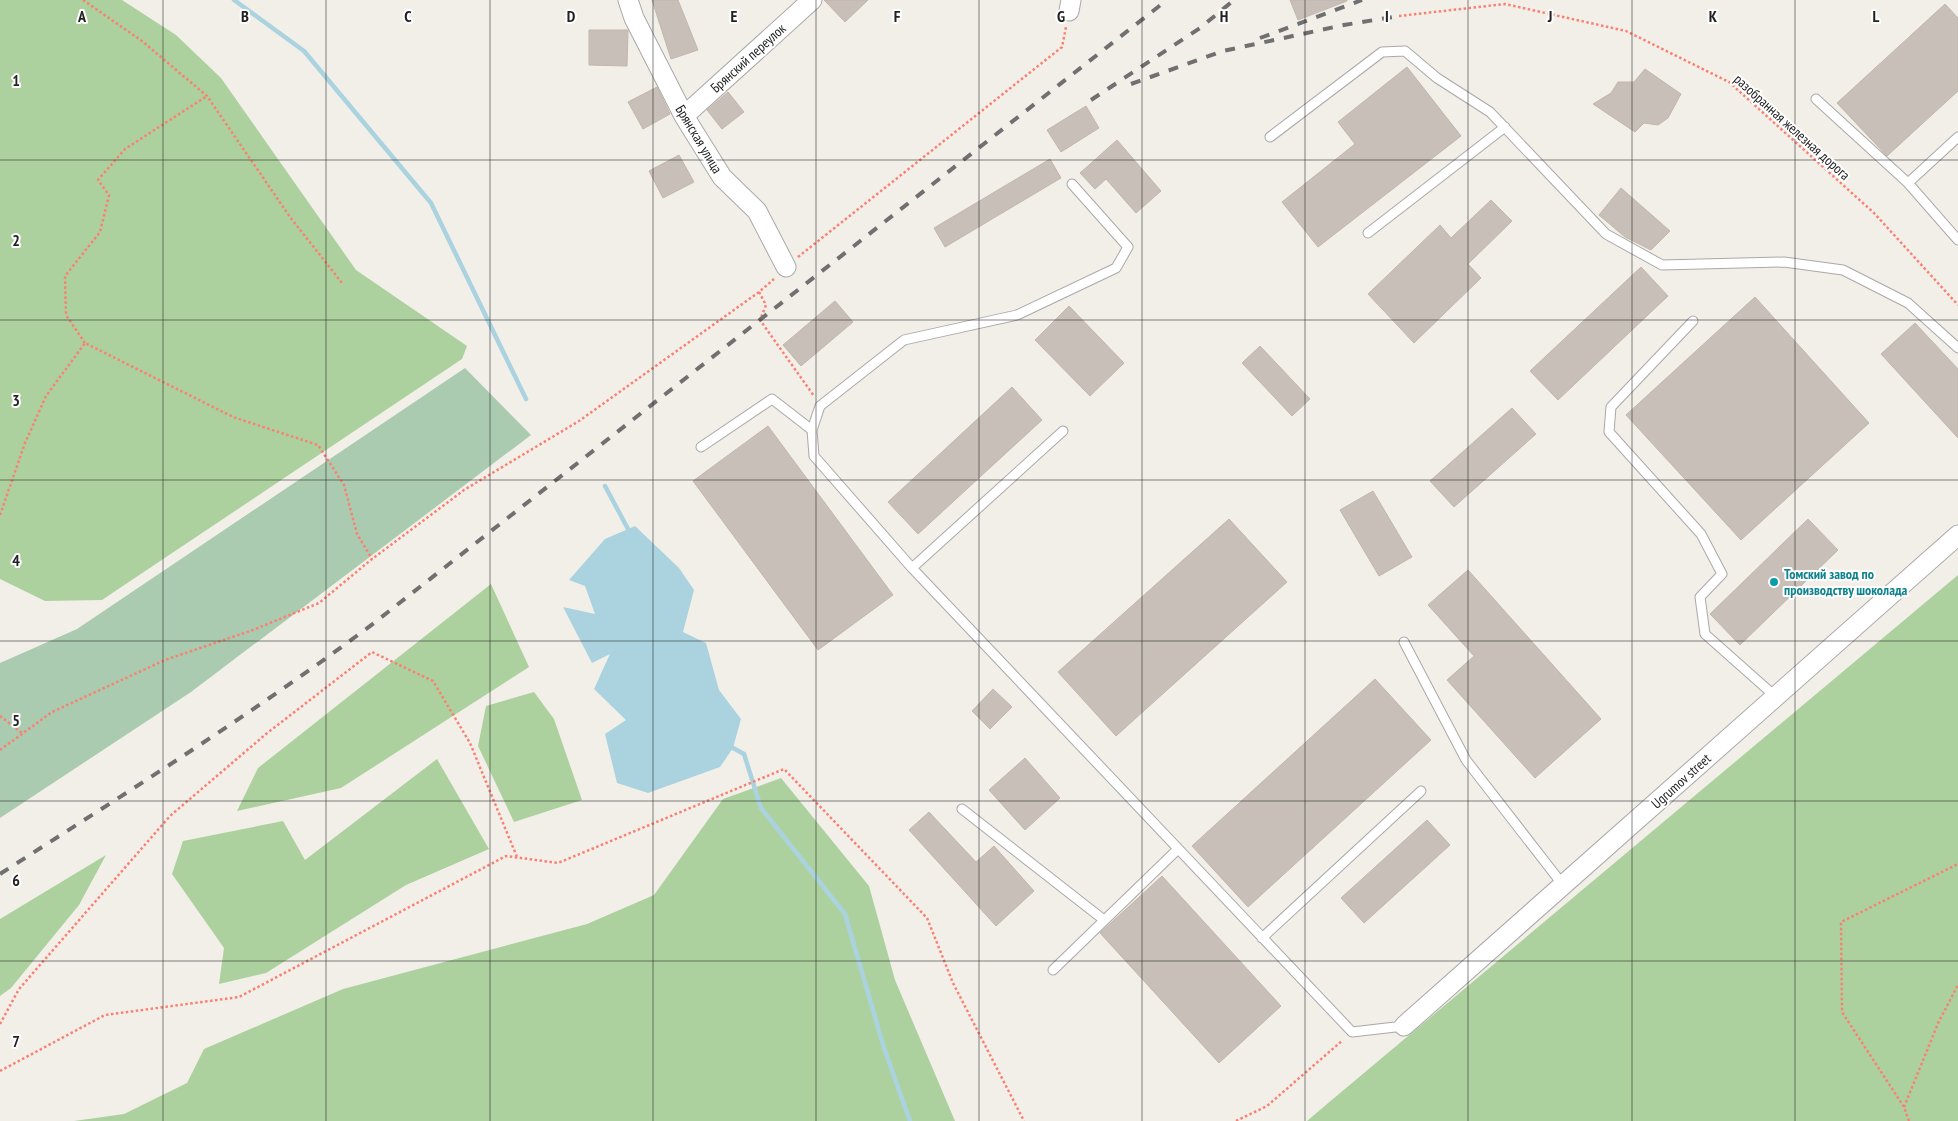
<svg xmlns="http://www.w3.org/2000/svg" width="1958" height="1121" viewBox="0 0 1958 1121" font-family="'PT Sans Narrow',sans-serif">
	<style>
		.forest { fill: #add19e }
		.cemetery { fill: #aacbaf }
		.water { fill: #aad3df }
		.lines { fill: none; stroke-linecap: round; stroke-linejoin: round }
		.stream { stroke: #aad3df; stroke-width: 4.5 }
		.building { fill: #c7bfb8; stroke: #c4b6ab }
		.service-casing { stroke: #a9a9a9; stroke-width: 11 }
		.minor-casing { stroke: #a9a9a9; stroke-width: 21 }
		.path { stroke: #fa8072; stroke-width: 2.5; stroke-dasharray: 2.5 2.5; stroke-linecap: butt }
		.service { stroke: #fff; stroke-width: 9 }
		.minor { stroke: #fff; stroke-width: 19 }
		.rail { stroke: #707070; stroke-width: 4; stroke-dasharray: 10 10; stroke-linecap: butt }
		.grid { fill: none; stroke: #222; stroke-width: 1; stroke-opacity: 0.55 }
		.culture-dot { fill: #0f9aa8; stroke: #fff; stroke-width: 2 }
		.labels { text-anchor: middle; stroke-width: 4; stroke-linejoin: round; paint-order: stroke }
		.street-label { font-size: 14px; fill: #222; stroke: #fff }
		.culture-label { font-size: 14px; font-weight: bold; fill: #0d838f; stroke: #fff; text-anchor: start }
		.grid-label { font-size: 16px; text-anchor: middle; font-weight: bold; fill: #222; stroke: #fff; stroke-width: 4; stroke-linejoin: round; paint-order: stroke }
	</style>
	<rect width="100%" height="100%" fill="#f2efe9"/>
	<path class="forest" d="M 0,0 L 122,0 L 176,35 L 221,78 L 356,270 L 467,346 L 462,359 L 102,600 L 45,601 L 0,579 Z
		M 1958,575 L 1958,1121 L 1307,1121 L 1327,1104 Z
		M 491,584 L 529,667 L 341,788 L 237,811 L 258,768 Z
		M 534,692 L 554,719 L 582,800 L 514,822 L 478,746 L 486,706 Z
		M 437,759 L 489,849 L 406,885 L 266,973 L 219,984 L 224,948 L 172,874 L 183,841 L 283,821 L 305,860 Z
		M 781,778 L 869,886 L 895,980 L 955,1121 L 74,1121 L 124,1114 L 187,1083 L 204,1049 L 343,989 L 587,924 L 654,895 L 723,799 Z
		M 106,855 L 79,905 L 11,988 L 0,996 L 0,919 Z"/>
	<path class="cemetery" d="M 465,368 L 531,435 L 191,692 L 0,818 L 0,663 L 77,629 Z"/>
	<path class="water" d="M 635,526 L 679,568 L 694,590 L 683,632 L 706,643 L 719,690 L 741,719 L 733,748 L 720,767 L 648,793 L 617,783 L 605,734 L 626,720 L 594,689 L 610,654 L 592,663 L 563,607 L 595,614 L 585,586 L 569,580 L 605,539 Z"/>
	<g class="lines">
		<path class="stream" d="M 234,0 L 304,51 L 431,203 L 526,399
			M 605,486 L 628,529
			M 733,748 L 744,754 L 761,808 L 845,914 L 884,1048 L 910,1121"/>
	</g>
	<path class="building" d="M 652,0 L 678,0 L 698,50 L 671,59 Z
		M 824,0 L 868,0 L 845,22 Z
		M 1290,0 L 1347,0 L 1347,1 L 1298,20 Z
		M 1945,4 L 1958,18 L 1958,91 L 1887,156 L 1837,103 Z
		M 589,30 L 628,30 L 627,66 L 589,65 Z
		M 1407,67 L 1461,136 L 1318,247 L 1282,202 L 1355,144 L 1338,122 Z
		M 1645,69 L 1681,94 L 1668,118 L 1658,125 L 1644,123 L 1635,132 L 1593,104 L 1611,93 L 1618,82 L 1634,82 Z
		M 657,87 L 670,114 L 643,129 L 628,102 Z
		M 728,92 L 744,112 L 722,129 L 707,110 Z
		M 1086,106 L 1099,128 L 1061,152 L 1047,130 Z
		M 1117,140 L 1161,191 L 1136,213 L 1106,179 L 1095,189 L 1080,173 Z
		M 679,155 L 694,182 L 663,198 L 649,171 Z
		M 1050,159 L 1061,178 L 945,247 L 934,228 Z
		M 1621,188 L 1670,231 L 1651,250 L 1625,237 L 1599,215 Z
		M 1491,200 L 1512,221 L 1468,264 L 1481,278 L 1414,343 L 1368,294 L 1440,225 L 1451,238 Z
		M 1641,267 L 1668,296 L 1558,400 L 1530,371 Z
		M 1755,297 L 1869,423 L 1741,540 L 1626,415 Z
		M 835,301 L 853,322 L 801,366 L 783,345 Z
		M 1069,306 L 1124,363 L 1090,396 L 1035,340 Z
		M 1915,323 L 1958,369 L 1958,438 L 1881,354 Z
		M 1260,346 L 1310,399 L 1292,416 L 1242,363 Z
		M 1012,387 L 1042,420 L 918,534 L 888,502 Z
		M 1512,408 L 1536,434 L 1454,507 L 1430,481 Z
		M 768,426 L 893,595 L 818,650 L 693,481 Z
		M 1373,491 L 1412,557 L 1379,576 L 1340,510 Z
		M 1229,519 L 1287,582 L 1116,736 L 1058,672 Z
		M 1808,519 L 1838,550 L 1740,645 L 1710,614 Z
		M 1468,570 L 1601,719 L 1535,778 L 1447,680 L 1474,656 L 1428,605 Z
		M 1375,679 L 1431,740 L 1248,907 L 1192,846 Z
		M 993,689 L 1012,707 L 990,729 L 972,711 Z
		M 1025,758 L 1060,798 L 1025,830 L 989,790 Z
		M 929,812 L 976,862 L 994,846 L 1034,891 L 996,926 L 909,830 Z
		M 1427,820 L 1450,845 L 1364,923 L 1341,898 Z
		M 1162,876 L 1281,1006 L 1219,1063 L 1100,933 Z"/>
	<g class="lines">
		<g class="service-casing">
			<path id="service" d="M 1816,99 L 1908,183 L 1958,240
				M 1270,137 L 1382,52 L 1405,51 L 1437,78 L 1490,112 L 1606,234 L 1662,265 L 1784,262 L 1843,270 L 1908,303 L 1958,348
				M 1908,183 L 1958,137
				M 1072,184 L 1128,247 L 1116,268 L 1017,315 L 904,340 L 820,406 L 812,430 L 814,456 L 912,568 L 1352,1032 L 1404,1026
				M 1368,233 L 1505,127
				M 1693,321 L 1611,407 L 1609,432 L 1701,534 L 1722,574 L 1700,597 L 1705,634 L 1776,697
				M 701,447 L 772,399 L 812,430
				M 912,568 L 1063,431
				M 1404,642 L 1466,760 L 1563,885
				M 962,809 L 1104,920
				M 1262,938 L 1421,791
				M 1053,970 L 1178,849"/>
		</g>
		<g class="minor-casing">
			<path id="minor" d="M 628,0 L 634,18 L 684,116 L 722,177 L 757,211 L 786,267
				M 1069,11 L 1071,0
				M 684,116 L 812,0
				M 1404,1026 L 1958,535"/>
		</g>
		<path class="path" d="M 83,0 L 142,41 L 207,96 L 290,217 L 342,283
			M 1399,16 L 1505,4 L 1626,31 L 1729,82 L 1874,213 L 1958,305
			M 798,257 L 1062,47 L 1066,27
			M 759,292 L 766,305 L 760,320 L 814,396
			M 85,343 L 66,315 L 65,276 L 100,232 L 109,195 L 98,180 L 125,149 L 207,96
			M 0,515 L 25,443 L 46,396 L 85,343 L 233,417 L 318,445 L 344,485 L 357,534 L 372,559
			M 0,716 L 22,733
			M 0,750 L 52,712 L 165,660 L 253,630 L 319,603 L 372,559 L 464,490 L 579,421 L 759,292 L 774,279
			M 0,1024 L 19,989 L 170,816 L 266,734 L 372,652 L 433,681 L 470,743 L 517,857
			M 0,1071 L 105,1015 L 239,997 L 506,856 L 558,863 L 784,769 L 927,918 L 953,983 L 1024,1121
			M 1904,1107 L 1939,1021 L 1958,985
			M 1236,1121 L 1267,1106 L 1343,1040
			M 1909,1121 L 1904,1107 L 1842,1012 L 1841,922 L 1958,864"/>
		<use href="#service" class="service"/>
		<use href="#minor" class="minor"/>
		<path class="rail" d="M 1260,38 L 1362,0
			M 1131,84 L 1223,51 L 1344,25 L 1399,16
			M 1091,100 L 1200,28 L 1234,0
			M 0,874 C 126,793 254,713 374,623 L 1167,0"/>
	</g>
	<path class="grid" d="M 163,0 L 163,1121M 326,0 L 326,1121M 490,0 L 490,1121M 653,0 L 653,1121M 816,0 L 816,1121M 979,0 L 979,1121M 1142,0 L 1142,1121M 1305,0 L 1305,1121M 1468,0 L 1468,1121M 1632,0 L 1632,1121M 1795,0 L 1795,1121M 0,160 L 1958,160M 0,320 L 1958,320M 0,480 L 1958,480M 0,641 L 1958,641M 0,801 L 1958,801M 0,961 L 1958,961"/>
	<circle class="culture-dot" cx="1774" cy="582" r="5"/>
	<g class="labels">
		<g class="street-label">
			<text transform="translate(748 58) rotate(-42)" y="5">Брянский переулок</text>
			<text transform="translate(1792 127) rotate(42)" y="5">разобранная железная дорога</text>
			<text transform="translate(699 139) rotate(59)" y="5">Брянская улица</text>
			<text transform="translate(1681 781) rotate(-42)" y="5">Ugrumov street</text>
		</g>
		<g class="culture-label">
			<text x="1784" y="579">Томский завод по<tspan x="1784" dy="16">производству шоколада</tspan></text>
		</g>
	</g>
	<g class="grid-label">
		<text x="82" y="22">A</text>
		<text x="245" y="22">B</text>
		<text x="408" y="22">C</text>
		<text x="571" y="22">D</text>
		<text x="734" y="22">E</text>
		<text x="897" y="22">F</text>
		<text x="1061" y="22">G</text>
		<text x="1224" y="22">H</text>
		<text x="1387" y="22">I</text>
		<text x="1550" y="22">J</text>
		<text x="1713" y="22">K</text>
		<text x="1876" y="22">L</text>
		<text x="16" y="86">1</text>
		<text x="16" y="246">2</text>
		<text x="16" y="406">3</text>
		<text x="16" y="566">4</text>
		<text x="16" y="726">5</text>
		<text x="16" y="886">6</text>
		<text x="16" y="1047">7</text>
	</g>
</svg>
